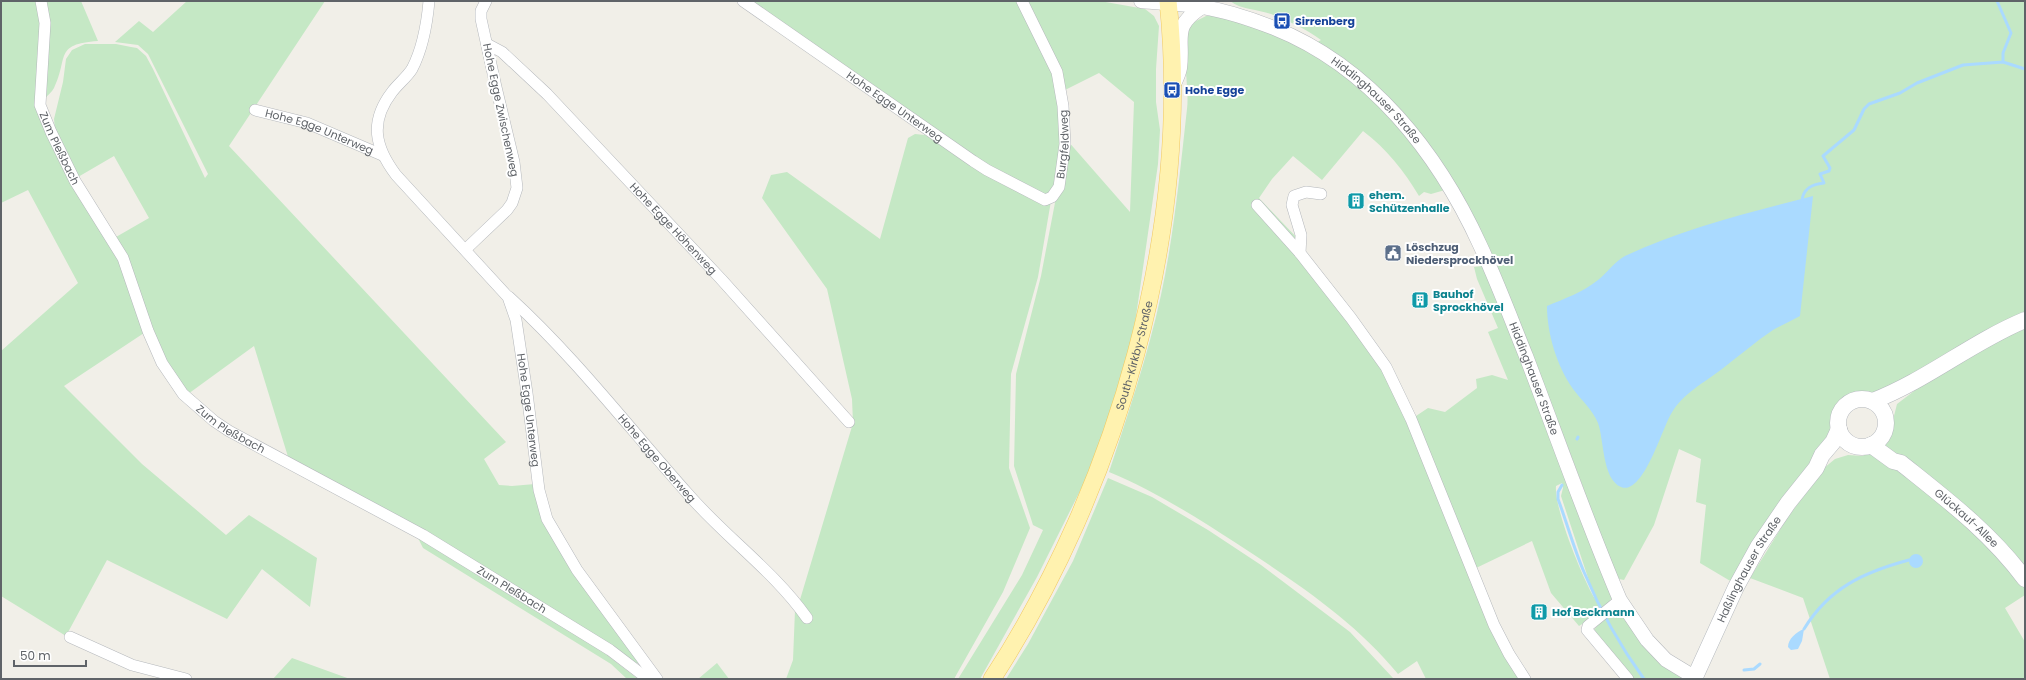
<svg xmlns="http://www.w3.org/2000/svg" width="2026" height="680" viewBox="0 0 2026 680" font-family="Poppins,sans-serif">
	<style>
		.green { fill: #c5e8c5; fill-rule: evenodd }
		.water { fill: #aadaff }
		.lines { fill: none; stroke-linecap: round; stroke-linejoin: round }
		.stream { stroke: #aadaff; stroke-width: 3 }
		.minor-casing { stroke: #b5b8bc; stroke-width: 12 }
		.tertiary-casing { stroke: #b5b8bc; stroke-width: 15 }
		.secondary-casing { stroke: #b6babf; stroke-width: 17 }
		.primary-casing { stroke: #f2c960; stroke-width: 18 }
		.minor { stroke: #fff; stroke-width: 11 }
		.tertiary { stroke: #fff; stroke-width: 14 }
		.secondary { stroke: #fff; stroke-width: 16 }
		.primary { stroke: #fff2af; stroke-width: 17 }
		.labels { text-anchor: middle; stroke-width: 4; stroke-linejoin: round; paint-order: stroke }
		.transit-label { font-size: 11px; font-weight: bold; fill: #164399; stroke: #fff; text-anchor: start }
		.street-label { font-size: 11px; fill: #5f6368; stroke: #fff }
		.culture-label { font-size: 11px; font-weight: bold; fill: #0d838f; stroke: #fff; text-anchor: start }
		.service-label { font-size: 11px; font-weight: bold; fill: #4e5e75; stroke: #fff; text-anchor: start }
	</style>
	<rect width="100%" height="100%" fill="#f1efe8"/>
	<path class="green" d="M 1,1 L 40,1 L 43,23 L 38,106 L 118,259 L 144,333 L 64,386 L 142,464 L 226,535 L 249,515 L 317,558 L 310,607 L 262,569 L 227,619 L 107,560 L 66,636 L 1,596 L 1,351 L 78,283 L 28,190 L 1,203 Z
		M 43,1 L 81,1 L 98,41 C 53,44 69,58 54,88 C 52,92 47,96 43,100 Z
		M 187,1 L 325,1 L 229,146 L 506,442 L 484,459 L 499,485 L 512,486 L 535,484 L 537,495 L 640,661 L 635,665 L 289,460 L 254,346 L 188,394 L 163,361 L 116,237 L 149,218 L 114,156 L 78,177 L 55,130 L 54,119 L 63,82 L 66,59 L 72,50 L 85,44 L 116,44 L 131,47 L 137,48 L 146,56 L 153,69 L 205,178 L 208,174 L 148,54 L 138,45 L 115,42 L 139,21 L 153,32 Z
		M 748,1 L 1018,1 L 1054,73 L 1063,138 L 1056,189 L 1046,197 L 989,168 Z
		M 1025,1 L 1100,1 L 1145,9 L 1154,16 L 1159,26 L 1156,69 L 1156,102 L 1160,130 L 1158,164 L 1133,337 L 1095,461 L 1037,577 L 980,679 L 958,679 L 1022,575 L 1043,530 L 1033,525 L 1014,466 L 1016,374 L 1041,276 L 1067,140 L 1130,212 L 1134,102 L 1099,73 L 1063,91 Z
		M 1230,1 L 2025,1 L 2025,313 L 1874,395 C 1845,387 1831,403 1832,431 L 1732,582 L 1700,563 L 1706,505 L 1696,502 L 1701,459 L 1679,449 L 1654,525 L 1624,580 L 1619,579 L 1604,550 L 1583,487 L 1538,369 L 1434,155 L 1314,44 L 1321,40 C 1306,29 1289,21 1271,14 C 1257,9 1242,10 1230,1 Z
		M 1206,16 L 1217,16 L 1279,36 L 1333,66 L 1377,100 L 1423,156 L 1445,190 L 1431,194 L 1424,192 L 1419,196 C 1404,171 1387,149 1363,131 L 1322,180 L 1293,156 L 1272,179 L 1259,198 L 1298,239 L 1298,253 L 1383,367 L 1523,679 L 1426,679 L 1417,661 L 1398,674 C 1354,620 1294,581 1236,543 C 1196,517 1153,490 1109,472 C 1128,414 1148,355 1161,295 C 1174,235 1180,171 1187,109 C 1190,86 1179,45 1191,26 C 1195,20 1201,19 1206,16 Z
		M 915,134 L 925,135 L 960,156 L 1051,201 L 1038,277 L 1011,374 L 1009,468 L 1030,528 L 1003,592 L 954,679 L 786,679 L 793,660 L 795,610 L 799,603 L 853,423 L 852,399 L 827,289 L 762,198 L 771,175 L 787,172 L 880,239 L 908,138 Z
		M 1482,266 L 1488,273 L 1614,592 C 1610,607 1592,618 1579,626 L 1551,593 L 1532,541 L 1474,569 L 1413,418 L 1428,408 L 1445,412 L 1477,388 L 1476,379 L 1492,375 L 1508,380 L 1488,332 L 1498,328 L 1477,279 L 1474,267 ZM 1562,483 L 1563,488 L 1561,496 L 1595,599 C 1583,579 1554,509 1556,486 Z
		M 2025,328 L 2025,595 L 2005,608 L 2025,642 L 2025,679 L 1830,679 L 1803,598 L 1750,578 L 1786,520 L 1824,468 L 1835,459 L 1848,455 L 1863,456 L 1890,432 L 1897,404 L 1922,385 L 1950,365 Z
		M 1108,478 L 1152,497 L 1208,530 L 1261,565 L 1350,632 L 1393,678 L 1006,679 L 1028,644 L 1073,561 Z
		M 415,532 L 593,644 L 638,679 L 627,679 L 611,664 L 423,548 Z
		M 1618,609 L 1685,679 L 1631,679 L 1594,630 L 1600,622 Z
		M 292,658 L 350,679 L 273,679 Z
		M 717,663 L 729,679 L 698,679 Z"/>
	<path class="water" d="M 1813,196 L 1800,316 C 1791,321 1782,325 1773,330 C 1755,342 1739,356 1722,369 C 1704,383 1683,393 1671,414 C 1662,429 1643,496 1621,487 C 1602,479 1604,439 1598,423 C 1592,409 1582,401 1573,389 C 1557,366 1547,334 1547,306 C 1564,299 1583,292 1598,280 C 1607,273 1615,261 1625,256 C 1684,228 1750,212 1813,196 Z
		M1909 561a7 7 0 1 1 14 0a7 7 0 1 1-14 0Z
		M 1804,629 L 1802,641 L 1798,649 L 1791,650 L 1788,647 C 1788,639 1796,632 1804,629 Z"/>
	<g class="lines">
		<path class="stream" d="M 1997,1 L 2011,33 L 2003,53 L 2003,62
			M 1802,202 C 1802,189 1813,184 1824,183 L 1820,174 L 1829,171 L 1830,168 L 1823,156 L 1854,130 L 1864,109 L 1869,104 L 1900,93 L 1917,83 L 1963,65 L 2003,62 L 2025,69
			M 1577,439 L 1578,437
			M 1562,485 L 1558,492 L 1558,499 C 1567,523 1574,549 1584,572 C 1600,610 1620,646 1644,679
			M 1804,629 C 1829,588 1864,572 1909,560
			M 1744,670 L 1754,669 L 1760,664"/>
		<g class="minor-casing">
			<g id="minor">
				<path id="s1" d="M 41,1 L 45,23 L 40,105 L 51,132 L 75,181 L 123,258 L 148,331 L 162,363 L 183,394 L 214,421 L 229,431 L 423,535 L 610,650 L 648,679"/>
				<path id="s2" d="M 429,1 C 427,24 423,48 412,69 C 407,77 398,84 392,92 C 369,122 375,147 396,175 L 508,297 L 516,320 L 527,393 L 539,490 L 547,519 L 577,570 L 657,679"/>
				<path id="s3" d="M 743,1 L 973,161 L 987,170 L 1045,200 L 1052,197 L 1059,187 L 1065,144 L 1063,106 L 1057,72 L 1022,1"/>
				<path id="s4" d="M 487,44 L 502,52 L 547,94 L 721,279 L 849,422"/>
				<path id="s5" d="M 255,110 L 307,123 L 382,155"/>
				<path d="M 1321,194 L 1306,192 L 1294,196 L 1292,205 L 1301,235 L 1300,253 L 1351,318 L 1386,367 L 1411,419 L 1494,625 L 1509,654 L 1525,679"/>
				<path d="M 1257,205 L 1300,253"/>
				<path d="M 466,249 L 507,210 L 512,203 L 517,188 L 514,162 L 496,87 L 481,19 L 481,11 L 486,1"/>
				<path id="s6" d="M 509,297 C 575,357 629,428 688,494 C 725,537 774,571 807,618"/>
				<path d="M 1620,600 L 1588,626 L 1587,630 L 1628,679"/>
				<path d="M 70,637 L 132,665 L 186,679"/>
			</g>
		</g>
		<g class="tertiary-casing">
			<g id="tertiary">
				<path id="s7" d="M 1141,1 C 1161,3 1182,4 1203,7 C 1227,11 1251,19 1274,28 C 1371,67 1438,153 1480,245 C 1497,281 1511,319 1526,356 C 1557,437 1586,520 1620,600 L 1647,640 L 1666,660 L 1694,677"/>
				<path d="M 1173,86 C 1176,80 1179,74 1180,68 C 1184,38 1171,27 1202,7"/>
			</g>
		</g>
		<g class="secondary-casing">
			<g id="secondary">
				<circle cx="1862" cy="423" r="24"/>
				<path d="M 1873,401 C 1927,380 1972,342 2025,320"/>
				<path id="s8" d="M 1871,445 L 1893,461 L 1901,463 C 1946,499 1990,532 2025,579"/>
				<path id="s9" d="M 1694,679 L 1736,587 L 1758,547 L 1788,503 L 1816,468 L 1822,455 L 1833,442 L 1839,429"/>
			</g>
		</g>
		<g class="primary-casing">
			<g id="primary">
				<path id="s10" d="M 992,679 C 1117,487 1192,230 1168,1"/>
			</g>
		</g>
		<use href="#minor" class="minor"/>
		<use href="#tertiary" class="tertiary"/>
		<use href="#secondary" class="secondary"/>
		<use href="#primary" class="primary"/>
	</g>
	<defs>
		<g id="bus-square" transform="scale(0.9)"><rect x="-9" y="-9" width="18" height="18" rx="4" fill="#1a4fb4" stroke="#fff"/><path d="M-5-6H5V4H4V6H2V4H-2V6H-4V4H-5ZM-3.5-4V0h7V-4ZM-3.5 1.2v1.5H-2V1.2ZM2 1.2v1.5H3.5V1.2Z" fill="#fff"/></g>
		<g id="building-square" transform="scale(0.9)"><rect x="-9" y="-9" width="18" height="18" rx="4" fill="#0f9aa8" stroke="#fff"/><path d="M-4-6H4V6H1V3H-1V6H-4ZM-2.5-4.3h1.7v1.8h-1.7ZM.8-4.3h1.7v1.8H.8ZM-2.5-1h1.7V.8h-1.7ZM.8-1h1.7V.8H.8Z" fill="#fff"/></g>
		<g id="civic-square" transform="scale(0.9)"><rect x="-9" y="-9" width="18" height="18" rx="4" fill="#5c6f8a" stroke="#fff"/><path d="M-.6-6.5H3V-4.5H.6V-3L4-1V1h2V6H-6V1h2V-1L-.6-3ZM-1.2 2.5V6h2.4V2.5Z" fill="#fff"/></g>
	</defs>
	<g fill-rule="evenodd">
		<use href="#bus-square" x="1282" y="21"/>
		<use href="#bus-square" x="1172" y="90"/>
		<use href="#building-square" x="1356" y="201"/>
		<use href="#civic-square" x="1393" y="253"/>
		<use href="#building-square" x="1420" y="300"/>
		<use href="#building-square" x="1539" y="612"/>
	</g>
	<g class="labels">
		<g class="transit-label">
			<text x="1295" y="25">Sirrenberg</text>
			<text x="1185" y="94">Hohe Egge</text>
		</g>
		<g class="street-label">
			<text dy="4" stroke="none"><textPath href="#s7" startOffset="263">Hiddinghauser Straße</textPath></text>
			<text dy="4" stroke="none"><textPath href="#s3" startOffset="185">Hohe Egge Unterweg</textPath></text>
			<text transform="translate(501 110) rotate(78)" y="4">Hohe Egge Zwischenweg</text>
			<text dy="4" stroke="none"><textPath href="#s5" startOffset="68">Hohe Egge Unterweg</textPath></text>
			<text dy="4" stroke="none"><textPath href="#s3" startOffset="425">Burgfeldweg</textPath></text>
			<text dy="4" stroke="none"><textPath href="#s1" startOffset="152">Zum Pleßbach</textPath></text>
			<text dy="4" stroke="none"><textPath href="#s4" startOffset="263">Hohe Egge Höhenweg</textPath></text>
			<text dy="4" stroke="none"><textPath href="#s10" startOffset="355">South-Kirkby-Straße</textPath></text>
			<text dy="4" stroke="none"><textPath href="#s7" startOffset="587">Hiddinghauser Straße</textPath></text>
			<text dy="4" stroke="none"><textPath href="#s2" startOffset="473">Hohe Egge Unterweg</textPath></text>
			<text dy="4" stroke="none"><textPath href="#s1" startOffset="488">Zum Pleßbach</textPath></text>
			<text dy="4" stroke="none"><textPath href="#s6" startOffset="219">Hohe Egge Oberweg</textPath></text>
			<text dy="4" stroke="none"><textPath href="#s8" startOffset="121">Glückauf-Allee</textPath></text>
			<text dy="4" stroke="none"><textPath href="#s9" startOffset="123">Haßlinghauser Straße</textPath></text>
			<text dy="4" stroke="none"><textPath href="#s1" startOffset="812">Zum Pleßbach</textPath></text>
		</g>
		<g class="culture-label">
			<text x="1369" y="199">ehem.<tspan x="1369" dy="13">Schützenhalle</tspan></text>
			<text x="1433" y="298">Bauhof<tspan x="1433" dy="13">Sprockhövel</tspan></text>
			<text x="1552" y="616">Hof Beckmann</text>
		</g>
		<g class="service-label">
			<text x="1406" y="251">Löschzug<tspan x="1406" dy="13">Niedersprockhövel</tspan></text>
		</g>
	</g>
	<rect width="2026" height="680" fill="none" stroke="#5f6368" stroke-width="4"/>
	<path d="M14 660v6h72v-6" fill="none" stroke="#5f6368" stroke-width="2"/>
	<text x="20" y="660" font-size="12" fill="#5f6368" stroke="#ffffff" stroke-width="3" paint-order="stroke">50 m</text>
</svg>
